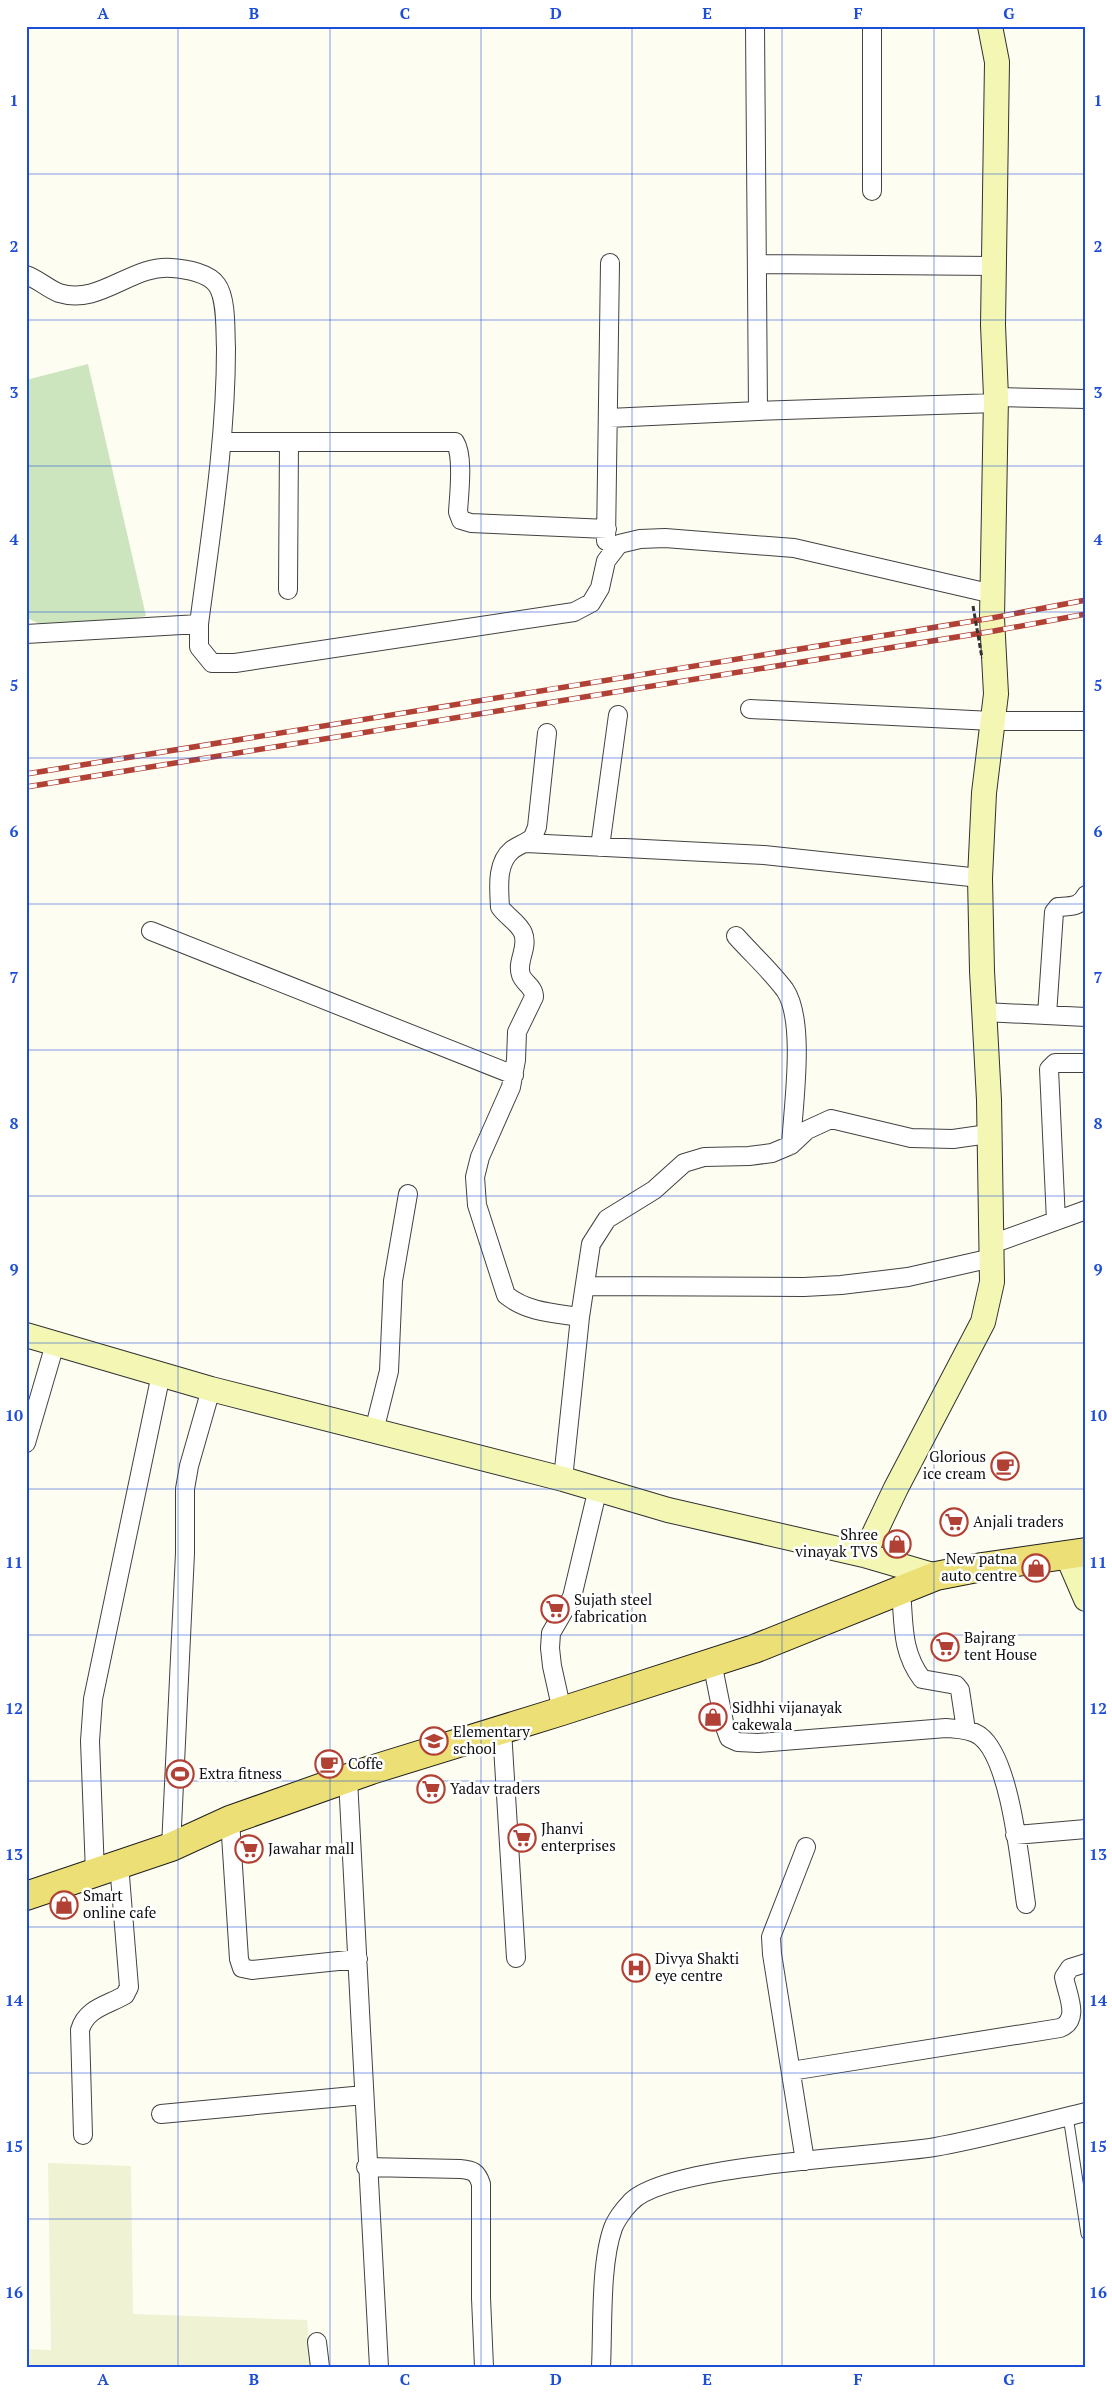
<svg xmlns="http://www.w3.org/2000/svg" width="1112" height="2393" viewBox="0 0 1112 2393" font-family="'PT Serif',serif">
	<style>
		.farmland { fill: #f0f2d4 }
		.green { fill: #cde5be }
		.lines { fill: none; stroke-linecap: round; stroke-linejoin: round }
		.lane-casing { stroke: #424242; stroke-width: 11 }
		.street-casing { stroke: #424242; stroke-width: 20 }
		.secondary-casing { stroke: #313131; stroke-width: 26 }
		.primary-casing { stroke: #202020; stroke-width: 30 }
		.lane { stroke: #fff; stroke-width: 9 }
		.street { stroke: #fff; stroke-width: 18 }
		.secondary { stroke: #f4f7b4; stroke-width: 24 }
		.primary { stroke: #ebdf75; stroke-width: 28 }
		.rail-casing { stroke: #b14134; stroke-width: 5.5 }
		.rail { stroke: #fff; stroke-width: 4; stroke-dasharray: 11; stroke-linecap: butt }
		.path-bridge { stroke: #313131; stroke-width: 3; stroke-dasharray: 5 2.5; stroke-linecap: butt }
		.grid { fill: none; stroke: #1d4ed8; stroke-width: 1; stroke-opacity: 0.55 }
		.labels { text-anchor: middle; stroke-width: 5; stroke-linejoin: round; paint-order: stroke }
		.poi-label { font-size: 15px; fill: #0f0f0f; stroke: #fff; text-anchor: start }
		.neatline { fill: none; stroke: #1d4ed8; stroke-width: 2 }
		.grid-label { font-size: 16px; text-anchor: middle; font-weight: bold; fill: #1d4ed8 }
	</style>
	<rect width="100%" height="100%" fill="#fefdf2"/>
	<path class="farmland" d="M 48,2163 L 131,2166 L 133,2314 L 307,2320 L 311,2367 L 26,2367 L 26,2349 L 51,2350 Z"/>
	<path class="green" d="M 88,364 L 146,616 L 55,631 L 29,619 L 26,614 L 26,380 Z"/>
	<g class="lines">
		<g class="lane-casing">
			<path id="lane" d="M 1068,2116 L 1086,2234"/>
		</g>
		<g class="street-casing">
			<path id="street" d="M 755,26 L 758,411
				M 872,191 L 872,26
				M 757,264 L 993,266
				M 26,275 C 38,279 48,289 59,293 C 100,306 132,264 172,268 C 186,269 209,273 217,285 C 227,299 225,332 226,348 C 226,441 211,532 199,624 L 199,647 L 212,663 L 235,663 L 574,612 L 591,603 L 600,588 L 606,561 L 619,544 L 640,539 L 665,538 L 794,548 L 993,594
				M 996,397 L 1086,399
				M 609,418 L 758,411 L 996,403
				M 223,442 L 455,442 C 464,456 459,494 458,512 L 461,520 L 471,523 L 607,529
				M 606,541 L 610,263
				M 288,590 L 289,442
				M 26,634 L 199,624
				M 750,709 L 992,721 L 1086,721
				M 547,733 L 537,827 L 533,837 C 527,843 518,845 512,850 C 496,863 499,888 500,907 C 506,916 519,923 523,933 C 529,948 516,961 521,975 C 524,984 534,986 534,997 L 517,1032 L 516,1060 L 511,1087 L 480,1157 L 475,1177 L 477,1205 L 506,1295 C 527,1312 553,1313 580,1317
				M 526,843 L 764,855 L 980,878
				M 600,847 L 618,715
				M 151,931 L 514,1075
				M 736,936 C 752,954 771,971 785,990 C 806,1021 793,1107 791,1145
				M 984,1012 L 1086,1017
				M 1047,1015 L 1054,912 L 1058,907 C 1071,906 1080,907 1086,895
				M 1056,1221 L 1049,1069 L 1055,1063 L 1086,1063
				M 992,1244 L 1086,1210
				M 585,1286 L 804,1287 L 841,1285 L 908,1277 L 992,1258
				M 374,1431 L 389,1371 L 393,1281 L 408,1194
				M 26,1443 L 55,1344
				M 563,1479 L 580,1317 L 591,1244 L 607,1219 L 654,1190 L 684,1163 L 704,1157 L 749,1156 L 772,1153 L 791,1145 L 807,1130 L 831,1119 L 911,1138 L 953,1139 L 988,1134
				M 901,1590 C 904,1624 901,1651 922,1679 L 956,1685 L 960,1690 L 966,1730
				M 712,1662 L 725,1727 L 729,1738 L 738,1742 L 758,1743 L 946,1728 C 957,1729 971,1729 980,1736 C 1011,1759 1020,1865 1026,1904
				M 562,1711 L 552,1666 L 550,1648 L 551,1633 L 572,1597 L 598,1488
				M 502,1730 L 516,1958
				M 348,1779 C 359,1975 367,2171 379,2367
				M 230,1820 L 239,1959 L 242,1968 L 252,1970 L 358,1959
				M 1015,1835 L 1086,1829
				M 171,1847 L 185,1553 L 185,1489 L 189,1466 L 211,1389
				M 95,1873 L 90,1741 L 93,1699 L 161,1374
				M 791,2071 L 1060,2028 C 1081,2020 1067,1994 1064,1977 L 1070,1968 L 1086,1963
				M 161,2114 L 364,2095
				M 83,2135 L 80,2030 C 86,2008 108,2005 125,1995 L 129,1987 L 119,1864
				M 805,2161 L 772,1954 L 771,1937 L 806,1847
				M 366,2167 L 460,2169 C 473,2170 477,2172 481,2184 L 481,2298 L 484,2367
				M 317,2342 L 320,2367
				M 601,2367 C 603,2327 600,2264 613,2228 C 616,2220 624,2209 630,2203 C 663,2164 876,2157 935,2147 C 986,2138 1036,2124 1086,2112"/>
		</g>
		<g class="secondary-casing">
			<path id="secondary" d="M 26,1335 L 211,1389 L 563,1479 L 668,1510 L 864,1555 L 936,1576
				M 864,1555 L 896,1488 L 983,1322 L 992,1282 L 989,1100 L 982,971 L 980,878 L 984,793 L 996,694 L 992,618 L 996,397 L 993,325 L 997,62 L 990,26
				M 1067,1555 L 1086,1599"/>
		</g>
		<g class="primary-casing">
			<path id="primary" d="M 26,1896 L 171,1847 L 230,1820 L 371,1770 L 562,1711 L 754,1649 L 936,1576 L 982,1567 L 1086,1552"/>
		</g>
		<use href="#lane" class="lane"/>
		<use href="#street" class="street"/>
		<use href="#secondary" class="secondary"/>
		<use href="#primary" class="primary"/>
		<g class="rail-casing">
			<path id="rail" d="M 26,774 L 992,618 L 1086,600
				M 26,787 L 994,631 L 1086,614"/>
		</g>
		<use href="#rail" class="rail"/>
		<path class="path-bridge" d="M 973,606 L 982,658"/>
	</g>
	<path class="grid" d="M 178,26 L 178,2367M 330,26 L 330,2367M 481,26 L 481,2367M 632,26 L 632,2367M 782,26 L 782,2367M 934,26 L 934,2367M 26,174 L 1086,174M 26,320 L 1086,320M 26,466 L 1086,466M 26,612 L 1086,612M 26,758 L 1086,758M 26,904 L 1086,904M 26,1050 L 1086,1050M 26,1196 L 1086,1196M 26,1343 L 1086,1343M 26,1489 L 1086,1489M 26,1635 L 1086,1635M 26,1781 L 1086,1781M 26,1927 L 1086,1927M 26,2073 L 1086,2073M 26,2219 L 1086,2219"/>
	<defs>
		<g id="cafe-ring" transform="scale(1.4375)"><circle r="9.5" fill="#fff" stroke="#b14134" stroke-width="1.5"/><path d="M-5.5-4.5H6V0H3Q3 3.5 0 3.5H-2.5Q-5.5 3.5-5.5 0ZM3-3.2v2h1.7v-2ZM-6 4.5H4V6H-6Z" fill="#b14134"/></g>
		<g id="supermarket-ring" transform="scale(1.4375)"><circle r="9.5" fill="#fff" stroke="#b14134" stroke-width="1.5"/><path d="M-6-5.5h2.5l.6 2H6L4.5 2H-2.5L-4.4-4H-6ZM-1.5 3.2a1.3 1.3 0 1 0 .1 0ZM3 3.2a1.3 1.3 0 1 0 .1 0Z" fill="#b14134"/></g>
		<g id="shop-ring" transform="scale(1.4375)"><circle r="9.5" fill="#fff" stroke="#b14134" stroke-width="1.5"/><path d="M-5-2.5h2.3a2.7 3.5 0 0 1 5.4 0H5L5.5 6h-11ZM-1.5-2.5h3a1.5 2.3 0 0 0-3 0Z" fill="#b14134"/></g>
		<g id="school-ring" transform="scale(1.4375)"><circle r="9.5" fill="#fff" stroke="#b14134" stroke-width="1.5"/><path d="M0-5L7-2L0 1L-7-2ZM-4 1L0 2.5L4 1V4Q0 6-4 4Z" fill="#b14134"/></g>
		<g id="stadium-ring" transform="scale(1.4375)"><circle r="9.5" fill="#fff" stroke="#b14134" stroke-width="1.5"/><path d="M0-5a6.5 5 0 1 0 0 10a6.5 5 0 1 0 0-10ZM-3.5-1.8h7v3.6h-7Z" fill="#b14134"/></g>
		<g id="hospital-ring" transform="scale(1.4375)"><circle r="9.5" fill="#fff" stroke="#b14134" stroke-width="1.5"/><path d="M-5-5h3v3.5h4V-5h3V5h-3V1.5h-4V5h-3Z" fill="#b14134"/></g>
	</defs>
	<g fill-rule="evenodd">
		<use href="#cafe-ring" x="1005" y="1466"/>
		<use href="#supermarket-ring" x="954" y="1522"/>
		<use href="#shop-ring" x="897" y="1544"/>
		<use href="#shop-ring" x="1036" y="1568"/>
		<use href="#supermarket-ring" x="555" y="1609"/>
		<use href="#supermarket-ring" x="945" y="1647"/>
		<use href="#shop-ring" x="713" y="1717"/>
		<use href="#school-ring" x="434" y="1741"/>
		<use href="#cafe-ring" x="329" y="1764"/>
		<use href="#stadium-ring" x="180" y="1774"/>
		<use href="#supermarket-ring" x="431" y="1789"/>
		<use href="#supermarket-ring" x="522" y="1838"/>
		<use href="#supermarket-ring" x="249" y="1849"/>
		<use href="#shop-ring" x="64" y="1905"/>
		<use href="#hospital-ring" x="636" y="1968"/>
	</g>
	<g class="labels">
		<g class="poi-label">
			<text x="986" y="1462" text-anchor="end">Glorious<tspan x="986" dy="17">ice cream</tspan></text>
			<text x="973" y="1527">Anjali traders</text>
			<text x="878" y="1540" text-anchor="end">Shree<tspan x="878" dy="17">vinayak TVS</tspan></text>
			<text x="1017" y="1564" text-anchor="end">New patna<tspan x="1017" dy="17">auto centre</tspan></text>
			<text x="574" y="1605">Sujath steel<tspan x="574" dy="17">fabrication</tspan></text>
			<text x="964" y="1643">Bajrang<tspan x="964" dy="17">tent House</tspan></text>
			<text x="732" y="1713">Sidhhi vijanayak<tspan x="732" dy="17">cakewala</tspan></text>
			<text x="453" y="1737">Elementary<tspan x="453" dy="17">school</tspan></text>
			<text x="348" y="1769">Coffe</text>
			<text x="199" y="1779">Extra fitness</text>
			<text x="450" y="1794">Yadav traders</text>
			<text x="541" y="1834">Jhanvi<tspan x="541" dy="17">enterprises</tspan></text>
			<text x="268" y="1854">Jawahar mall</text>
			<text x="83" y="1901">Smart<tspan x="83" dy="17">online cafe</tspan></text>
			<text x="655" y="1964">Divya Shakti<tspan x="655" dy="17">eye centre</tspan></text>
		</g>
	</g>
	<rect width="1112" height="2393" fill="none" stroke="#ffffff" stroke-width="55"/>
	<rect x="28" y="28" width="1056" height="2338" class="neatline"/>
	<g class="grid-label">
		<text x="103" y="19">A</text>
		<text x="254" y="19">B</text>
		<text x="405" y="19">C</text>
		<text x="556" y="19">D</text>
		<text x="707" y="19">E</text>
		<text x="858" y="19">F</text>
		<text x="1009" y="19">G</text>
		<text x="14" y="106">1</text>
		<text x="1098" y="106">1</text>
		<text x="14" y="252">2</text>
		<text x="1098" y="252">2</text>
		<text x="14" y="398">3</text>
		<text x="1098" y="398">3</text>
		<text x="14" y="545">4</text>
		<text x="1098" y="545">4</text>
		<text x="14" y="691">5</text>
		<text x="1098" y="691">5</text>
		<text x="14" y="837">6</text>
		<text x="1098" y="837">6</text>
		<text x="14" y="983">7</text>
		<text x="1098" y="983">7</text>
		<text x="14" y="1129">8</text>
		<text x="1098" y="1129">8</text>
		<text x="14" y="1275">9</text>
		<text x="1098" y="1275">9</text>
		<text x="14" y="1421">10</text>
		<text x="1098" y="1421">10</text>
		<text x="14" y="1568">11</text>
		<text x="1098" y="1568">11</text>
		<text x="14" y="1714">12</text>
		<text x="1098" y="1714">12</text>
		<text x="14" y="1860">13</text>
		<text x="1098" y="1860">13</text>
		<text x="14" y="2006">14</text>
		<text x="1098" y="2006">14</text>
		<text x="14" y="2152">15</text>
		<text x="1098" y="2152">15</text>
		<text x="14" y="2298">16</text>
		<text x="1098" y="2298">16</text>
		<text x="103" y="2385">A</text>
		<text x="254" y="2385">B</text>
		<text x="405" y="2385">C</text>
		<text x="556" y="2385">D</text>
		<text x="707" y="2385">E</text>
		<text x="858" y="2385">F</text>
		<text x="1009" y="2385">G</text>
	</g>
</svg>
